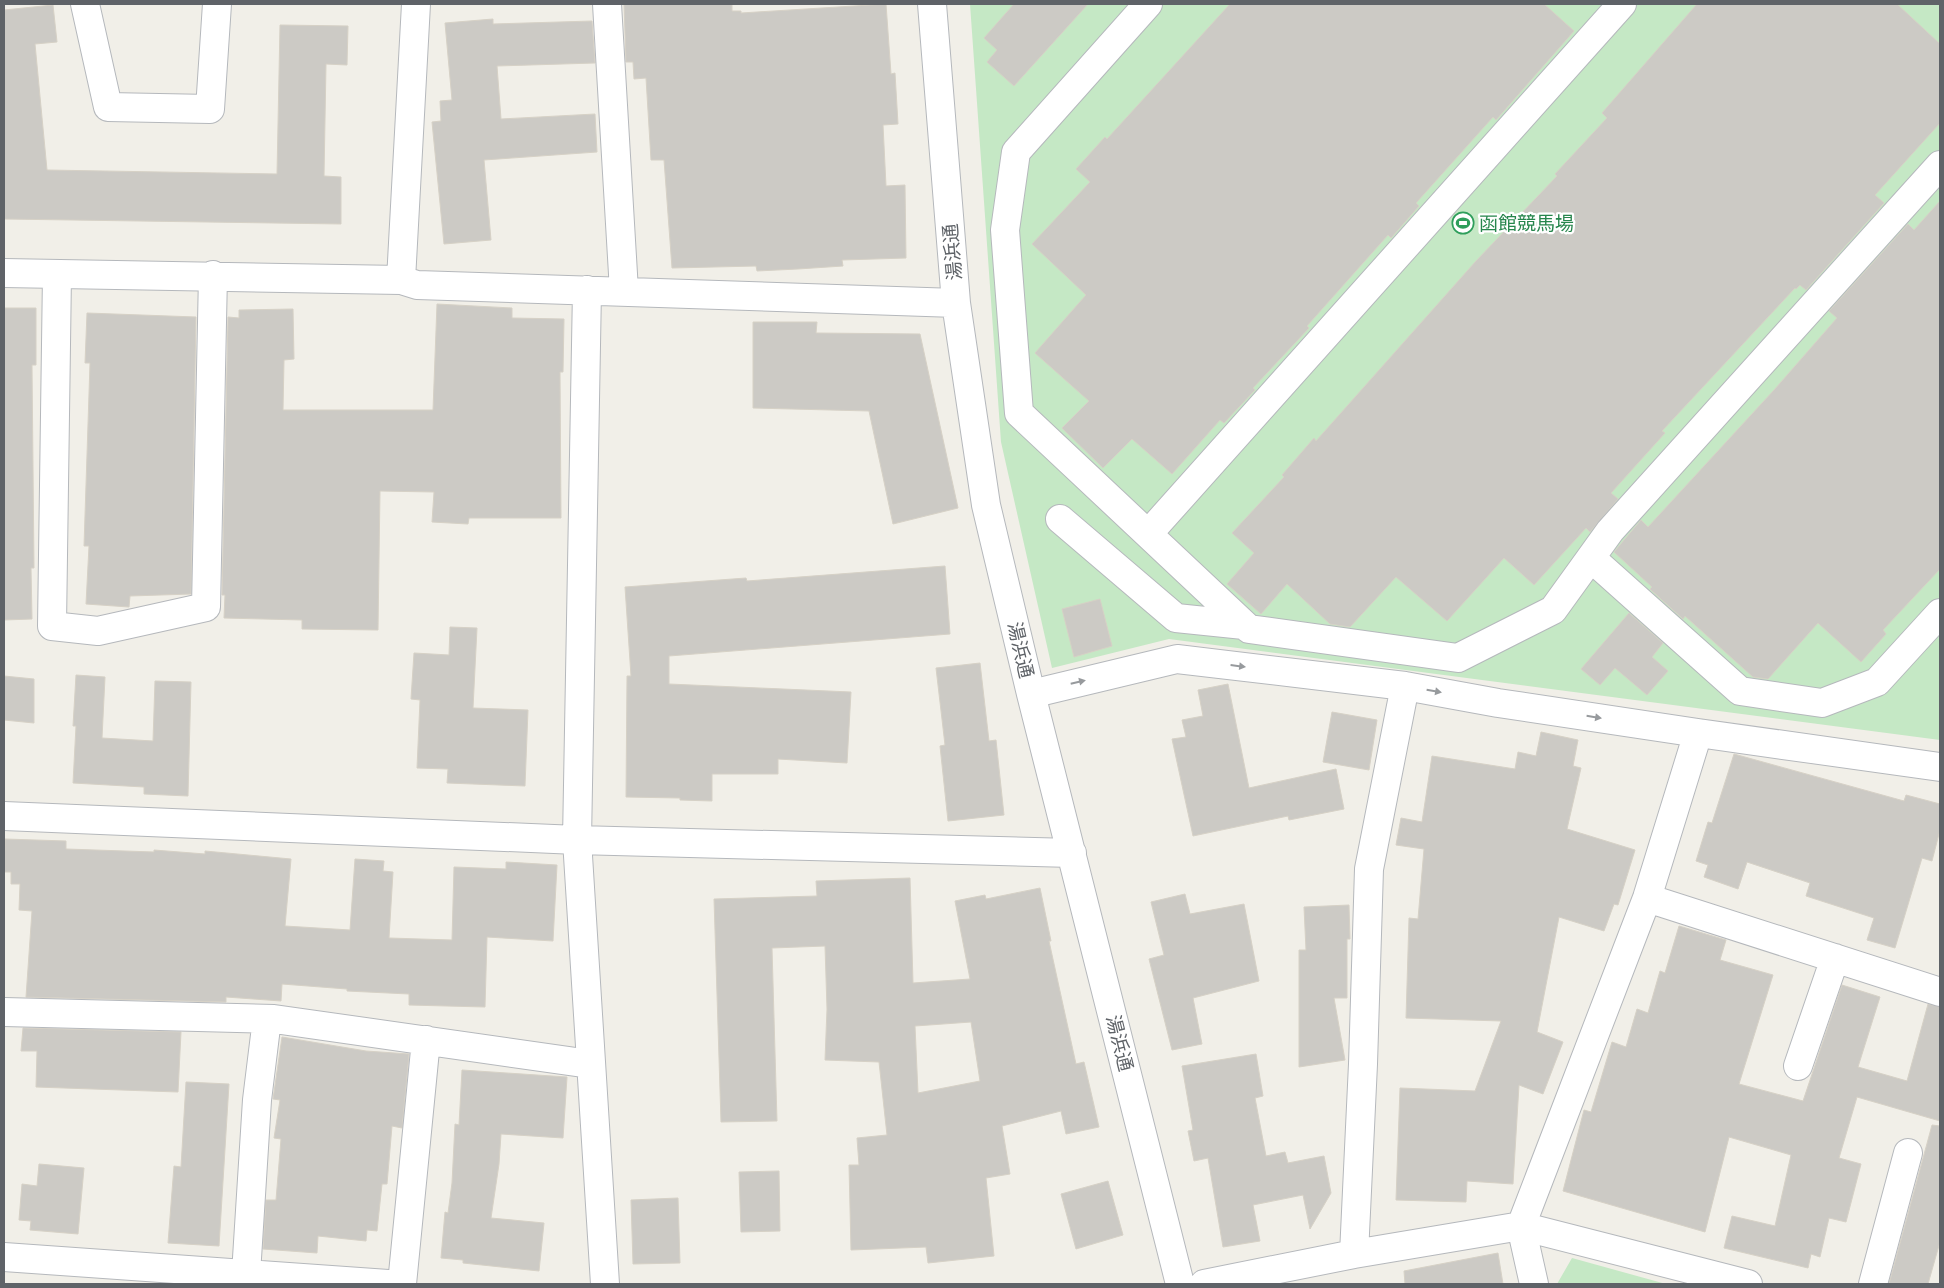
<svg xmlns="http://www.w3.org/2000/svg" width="1944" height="1288" viewBox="0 0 1944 1288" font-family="Mulish,'Noto Sans JP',sans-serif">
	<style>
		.green { fill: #c5e8c5 }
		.building { fill: #cccac5; stroke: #d6d1c6; fill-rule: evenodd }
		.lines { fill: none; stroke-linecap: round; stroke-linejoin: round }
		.minor-casing { stroke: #b5b8bc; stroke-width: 30 }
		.minor { stroke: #fff; stroke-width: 28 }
		.oneway { fill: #979a9d }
		.labels { text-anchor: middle; stroke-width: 4.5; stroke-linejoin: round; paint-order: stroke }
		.leisure-label { font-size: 19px; fill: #27864d; stroke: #fff; text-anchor: start }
		.street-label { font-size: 19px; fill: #5f6368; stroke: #fff }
	</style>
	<rect width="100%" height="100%" fill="#f1efe8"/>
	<path class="green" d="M 970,4 L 1940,4 L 1940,740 L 1169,639 L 1052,668 L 1001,442 Z
		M 1572,1258 L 1666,1284 L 1557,1284 Z"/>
	<path class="building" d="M 624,4 L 732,4 L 732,11 L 741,11 L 741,13 L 886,4 L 891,74 L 895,73 L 898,124 L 883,125 L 886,186 L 905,185 L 906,258 L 842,260 L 843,266 L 798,269 L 757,271 L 756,266 L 672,268 L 664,160 L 651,160 L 646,78 L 634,79 L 633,62 L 626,62 Z
		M 1014,4 L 1088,4 L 1014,86 L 987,62 L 997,50 L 984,38 Z
		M 1230,4 L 1544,4 L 1574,31 L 1496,120 L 1493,117 L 1416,203 L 1419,206 L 1391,238 L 1388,235 L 1307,326 L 1309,328 L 1253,388 L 1255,390 L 1224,423 L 1220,420 L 1172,474 L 1132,439 L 1103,468 L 1062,428 L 1089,401 L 1035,353 L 1086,295 L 1032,244 L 1090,182 L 1076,169 L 1105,137 L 1107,139 Z
		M 1697,4 L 1897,4 L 1940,44 L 1940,123 L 1875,195 L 1884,203 L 1806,290 L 1800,285 L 1796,289 L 1795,288 L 1662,431 L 1665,433 L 1611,493 L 1618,499 L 1590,532 L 1586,528 L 1534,585 L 1504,558 L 1447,621 L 1396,577 L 1350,627 L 1330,624 L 1287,584 L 1261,614 L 1227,584 L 1254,553 L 1232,533 L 1284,477 L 1282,475 L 1314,438 L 1316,441 L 1476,261 L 1557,176 L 1555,174 L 1607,118 L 1602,113 Z
		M 53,5 L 57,42 L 35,44 L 47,170 L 277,174 L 280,25 L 348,26 L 347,65 L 326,64 L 324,176 L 341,177 L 341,224 L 4,219 L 4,10 Z
		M 493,19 L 493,24 L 592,21 L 595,63 L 497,66 L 501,119 L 595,114 L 597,152 L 484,160 L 491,240 L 444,244 L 432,122 L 441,121 L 440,101 L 452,100 L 445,23 Z
		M 1940,201 L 1940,569 L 1883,630 L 1886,634 L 1861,662 L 1818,623 L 1768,679 L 1753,677 L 1685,616 L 1683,619 L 1650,589 L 1652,587 L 1614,552 L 1641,520 L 1648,527 L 1774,390 L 1837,318 L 1829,311 L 1908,224 L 1914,230 Z
		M 437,304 L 512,308 L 512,318 L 564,319 L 563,372 L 560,372 L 561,518 L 469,518 L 468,524 L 432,522 L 434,492 L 380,491 L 378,630 L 302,629 L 302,620 L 224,618 L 225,595 L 222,595 L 228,317 L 239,318 L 239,310 L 293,309 L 294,359 L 284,360 L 283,410 L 433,410 Z
		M 4,308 L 36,308 L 36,365 L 32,365 L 34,568 L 31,568 L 32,619 L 4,620 Z
		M 87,313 L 196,317 L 191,594 L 130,596 L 129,607 L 86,604 L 89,546 L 84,546 L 90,363 L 85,363 Z
		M 753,322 L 817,322 L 816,333 L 920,334 L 958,508 L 893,524 L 869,411 L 753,408 Z
		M 945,566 L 950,634 L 669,656 L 669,684 L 851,692 L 847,763 L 778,759 L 778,774 L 712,774 L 712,801 L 680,800 L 680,798 L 626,797 L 627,676 L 631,676 L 625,587 L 746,578 L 747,581 Z
		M 1100,599 L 1112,646 L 1074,657 L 1062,609 Z
		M 1629,613 L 1663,643 L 1652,657 L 1668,671 L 1647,695 L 1615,668 L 1600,685 L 1581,669 Z
		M 450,627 L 477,628 L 473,708 L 528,710 L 525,786 L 447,783 L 448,769 L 417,768 L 420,700 L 411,699 L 414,653 L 449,655 Z
		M 980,663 L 989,741 L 996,740 L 1004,815 L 948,821 L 940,746 L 945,745 L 936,668 Z
		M 76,675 L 105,677 L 102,738 L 153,741 L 155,681 L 191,682 L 188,796 L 144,794 L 144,787 L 73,783 L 76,726 L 73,726 Z
		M 4,676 L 34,679 L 34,723 L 4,720 Z
		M 1228,684 L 1249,788 L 1336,769 L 1344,809 L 1289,820 L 1288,816 L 1193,836 L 1172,739 L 1186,737 L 1182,720 L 1203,716 L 1198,690 Z
		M 1332,712 L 1377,720 L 1369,770 L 1323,762 Z
		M 1541,732 L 1578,740 L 1573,766 L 1581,768 L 1567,829 L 1635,850 L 1618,905 L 1614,904 L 1604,931 L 1559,917 L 1537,1032 L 1563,1042 L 1543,1094 L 1519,1085 L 1513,1184 L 1467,1181 L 1466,1202 L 1396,1200 L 1400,1088 L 1475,1091 L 1501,1021 L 1406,1018 L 1409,918 L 1418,919 L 1424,849 L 1396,845 L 1401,818 L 1422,822 L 1432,756 L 1515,769 L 1518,752 L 1536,756 Z
		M 1734,754 L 1904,801 L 1906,795 L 1940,804 L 1940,830 L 1932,861 L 1922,858 L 1895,948 L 1867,940 L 1874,918 L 1806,896 L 1810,883 L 1747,862 L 1738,889 L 1704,877 L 1708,865 L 1696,861 L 1708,822 L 1712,823 Z
		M 5,839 L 66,841 L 66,849 L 154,852 L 154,850 L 205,854 L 205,851 L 291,859 L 285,926 L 350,930 L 355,859 L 384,861 L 383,871 L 393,872 L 389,938 L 452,940 L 454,867 L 506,869 L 506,862 L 557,865 L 553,941 L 487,937 L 485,1007 L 409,1005 L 409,994 L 347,991 L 347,989 L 282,984 L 281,1001 L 226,997 L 226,1002 L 26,997 L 32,911 L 19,910 L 20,884 L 11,884 L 11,872 L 4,872 Z
		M 910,878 L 913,983 L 970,979 L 955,901 L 985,895 L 986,899 L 1040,888 L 1051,941 L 1049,941 L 1076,1064 L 1084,1062 L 1099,1127 L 1066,1134 L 1061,1111 L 1002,1126 L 1010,1174 L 986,1178 L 994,1256 L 928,1263 L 926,1247 L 851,1250 L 849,1165 L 859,1165 L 857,1138 L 887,1135 L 879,1062 L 825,1060 L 827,1009 L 825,946 L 772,948 L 777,1121 L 721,1122 L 714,899 L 817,896 L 816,881 ZM 971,1022 L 980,1081 L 918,1093 L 915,1026 Z
		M 1185,894 L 1190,914 L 1244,904 L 1259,981 L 1193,998 L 1202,1044 L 1172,1050 L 1149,959 L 1164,955 L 1151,902 Z
		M 1349,905 L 1350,939 L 1347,939 L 1347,998 L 1334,998 L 1345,1060 L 1299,1067 L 1299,950 L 1306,950 L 1304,907 Z
		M 1679,926 L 1726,940 L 1720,960 L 1773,975 L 1739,1084 L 1803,1101 L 1842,985 L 1880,997 L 1858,1067 L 1907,1081 L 1928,1004 L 1940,1007 L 1940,1121 L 1857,1097 L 1839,1158 L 1861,1164 L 1846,1222 L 1829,1218 L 1820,1257 L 1811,1254 L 1808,1268 L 1724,1248 L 1732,1216 L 1775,1226 L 1791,1155 L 1729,1137 L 1705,1232 L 1563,1191 L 1584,1110 L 1591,1112 L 1612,1042 L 1626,1047 L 1637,1009 L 1648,1013 L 1660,971 L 1665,973 Z
		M 23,1028 L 181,1032 L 178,1092 L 36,1087 L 37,1051 L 21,1051 Z
		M 282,1037 L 366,1051 L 409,1054 L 402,1128 L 392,1126 L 387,1184 L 382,1184 L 377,1231 L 367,1230 L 366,1241 L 318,1236 L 317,1253 L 263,1249 L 266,1200 L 276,1200 L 281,1139 L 274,1138 L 280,1100 L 273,1099 Z
		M 1256,1054 L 1263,1096 L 1255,1098 L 1266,1156 L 1285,1152 L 1288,1163 L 1324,1156 L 1331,1193 L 1310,1229 L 1303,1195 L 1253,1205 L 1260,1241 L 1223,1247 L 1208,1158 L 1194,1161 L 1188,1131 L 1193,1130 L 1182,1066 Z
		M 462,1070 L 567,1077 L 563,1138 L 501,1134 L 499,1164 L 491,1218 L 544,1223 L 539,1271 L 463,1263 L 463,1260 L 441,1258 L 445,1212 L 448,1213 L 452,1183 L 455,1124 L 459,1125 Z
		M 186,1082 L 229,1084 L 219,1246 L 168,1243 L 174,1166 L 181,1167 Z
		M 1932,1125 L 1940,1126 L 1940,1242 L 1928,1284 L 1889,1284 Z
		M 39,1164 L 84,1168 L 78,1234 L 30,1230 L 31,1221 L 19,1220 L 22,1184 L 37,1186 Z
		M 779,1171 L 780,1231 L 741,1232 L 739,1172 Z
		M 1108,1181 L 1123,1235 L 1076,1249 L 1061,1194 Z
		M 678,1198 L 680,1263 L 633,1264 L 631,1200 Z
		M 1498,1253 L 1503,1284 L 1405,1284 L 1404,1271 Z"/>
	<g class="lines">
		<g class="minor-casing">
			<path id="minor" d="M 85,4 L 108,107 L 210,109 L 217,4
				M 607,4 L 624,291
				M 932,4 L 956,303 L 986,505 L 1031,694 L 1180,1284
				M 1148,4 L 1016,152 L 1005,230 L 1019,413 L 1249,629 L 1458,658 L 1553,610 L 1610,531 L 1940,165
				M 4,273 L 401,280 L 417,285 L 956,303
				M 57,274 L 52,626 L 98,631 L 206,607 L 213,275
				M 401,280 L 416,4
				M 587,290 L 577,840 L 605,1284
				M 1060,519 L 1176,618 L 1244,625
				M 1148,534 L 1622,4
				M 1591,558 L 1740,691 L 1822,703 L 1877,682 L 1940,613
				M 1031,694 L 1177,659 L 1405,686 L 1498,703 L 1698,733 L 1940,767
				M 4,816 L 577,840 L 1072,853
				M 1647,898 L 1940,992
				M 4,1012 L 274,1019 L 590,1064
				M 1798,1066 L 1835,958
				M 1354,1254 L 1363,1064 L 1369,869 L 1405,686
				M 4,1257 L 388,1284
				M 246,1274 L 257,1100 L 267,1019
				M 402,1284 L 426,1040
				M 1204,1284 L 1354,1254 L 1521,1226 L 1748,1284
				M 1534,1284 L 1521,1226 L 1647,898 L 1698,733
				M 1873,1284 L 1908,1153"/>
		</g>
		<use href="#minor" class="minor"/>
	</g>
	<defs><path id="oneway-solid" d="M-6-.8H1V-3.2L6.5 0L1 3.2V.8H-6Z" transform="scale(1.25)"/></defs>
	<g class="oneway">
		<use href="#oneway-solid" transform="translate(1238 666) rotate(7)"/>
		<use href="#oneway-solid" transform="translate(1078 682) rotate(-13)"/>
		<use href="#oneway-solid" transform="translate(1434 691) rotate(10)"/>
		<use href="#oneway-solid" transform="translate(1594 717) rotate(9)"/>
	</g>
	<defs>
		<g id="stadium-ring" transform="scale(1.125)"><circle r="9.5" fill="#fff" stroke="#2e9e5b" stroke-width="1.5"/><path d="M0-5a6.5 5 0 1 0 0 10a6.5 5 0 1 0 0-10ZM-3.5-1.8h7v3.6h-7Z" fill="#2e9e5b"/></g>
	</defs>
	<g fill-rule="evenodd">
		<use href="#stadium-ring" x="1463" y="223"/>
	</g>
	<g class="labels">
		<g class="leisure-label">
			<text x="1479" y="230">函館競馬場</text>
		</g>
		<g class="street-label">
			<text transform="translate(952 252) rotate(-95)" y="7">湯浜通</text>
			<text transform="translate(1021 650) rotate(77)" y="7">湯浜通</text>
			<text transform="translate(1120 1043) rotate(76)" y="7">湯浜通</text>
		</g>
	</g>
	<rect width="1944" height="1288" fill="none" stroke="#5f6368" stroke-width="10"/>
</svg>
